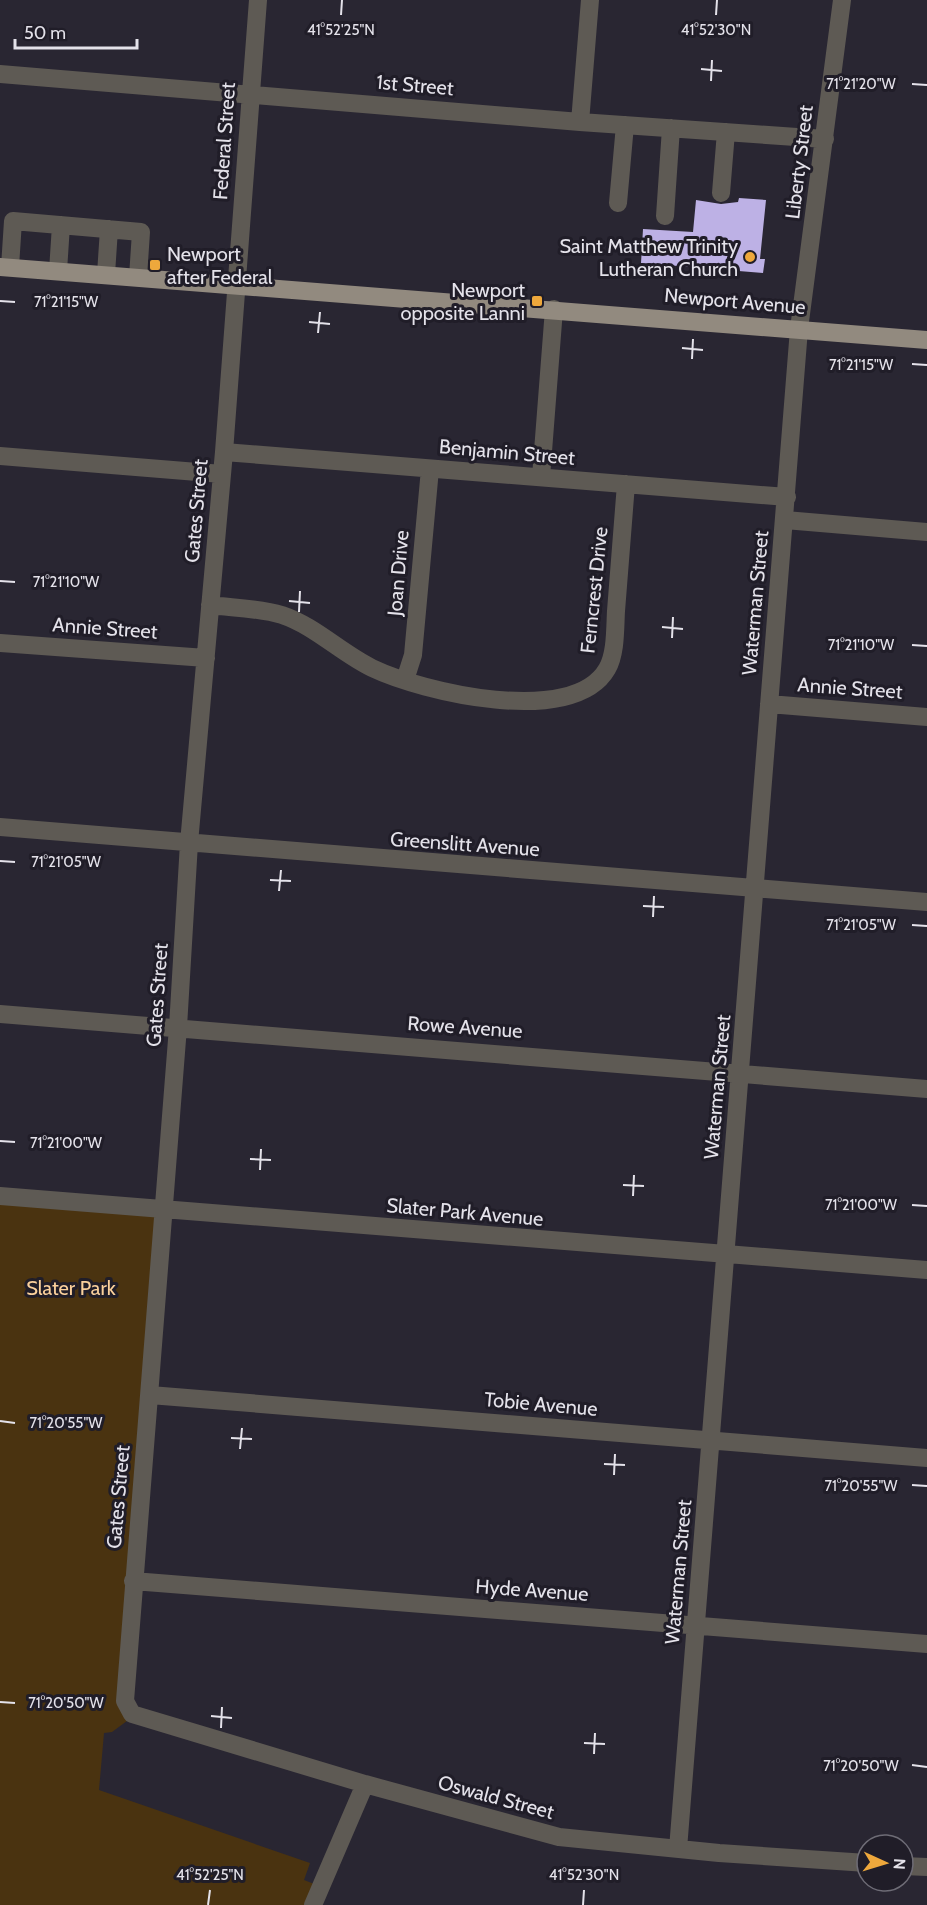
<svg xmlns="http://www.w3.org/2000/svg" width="927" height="1905" viewBox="0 0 927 1905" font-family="Cabin,sans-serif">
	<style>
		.green { fill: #4a3310 }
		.building { fill: #bdb1e5 }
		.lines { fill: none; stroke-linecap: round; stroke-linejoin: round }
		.minor { stroke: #5e5a54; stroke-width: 18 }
		.major { stroke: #928a7f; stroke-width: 18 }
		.ticks { fill: none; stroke: #e4e2ea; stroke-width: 2 }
		.poi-dot { fill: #eea83c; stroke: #201d28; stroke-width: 2 }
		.labels { text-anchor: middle; stroke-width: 6; stroke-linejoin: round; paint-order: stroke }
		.street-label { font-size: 20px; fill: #e4e2ea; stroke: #201d28 }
		.poi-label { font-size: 20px; fill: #e4e2ea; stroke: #201d28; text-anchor: end }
		.park-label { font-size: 20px; fill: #fbd19c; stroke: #201d28 }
		.ticks-label { font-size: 15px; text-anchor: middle; fill: #e4e2ea; stroke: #201d28; stroke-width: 6; stroke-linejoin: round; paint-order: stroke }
	</style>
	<rect width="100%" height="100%" fill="#292632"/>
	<path class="green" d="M 0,1199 L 158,1213 L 131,1718 L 112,1732 L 104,1733 L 99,1790 L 310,1863 L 304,1880 L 322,1887 L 315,1905 L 0,1905 Z"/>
	<path class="building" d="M 739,198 L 766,200 L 760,259 L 765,259 L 763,273 L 641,263 L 643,229 L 693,232 L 696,200 L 721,204 L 738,202 Z"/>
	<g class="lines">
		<path class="minor" d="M 258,0 L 224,452 L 189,843 L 178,1027 L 125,1701 L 132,1714 L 365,1784 L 559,1837 L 719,1853 L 867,1863
			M 0,74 L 580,122 L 825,139
			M 580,122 L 590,0
			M 721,193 L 726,132
			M 618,203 L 625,125
			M 665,216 L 671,128
			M 10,267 L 13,221 L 141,232 L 138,277
			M 58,271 L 61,225
			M 106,274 L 109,229
			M 224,452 L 787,497
			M 0,456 L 222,474
			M 541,477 L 554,309
			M 785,520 L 927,532
			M 210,605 C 234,608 259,608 282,615 C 315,626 341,653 372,668 C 422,692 573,728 607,669 C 616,654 615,628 616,611 C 619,569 623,526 626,484
			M 0,643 L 206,658
			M 405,680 L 413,655 L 430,469
			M 769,704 L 927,717
			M 0,827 L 927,902
			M 0,1014 L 927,1089
			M 0,1196 L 927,1270
			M 150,1395 L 927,1458
			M 133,1581 L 927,1644
			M 678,1849 L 799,329 L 842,0
			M 903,1866 L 927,1867
			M 313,1905 L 365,1784"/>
		<path class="major" d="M 0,267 L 927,340"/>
	</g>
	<path class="ticks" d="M 341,15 L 342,0M 716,15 L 717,0M 701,69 L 722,71M 711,81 L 712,60M 912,84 L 927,85M 0,301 L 15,302M 309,322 L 330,324M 318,333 L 320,312M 682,348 L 703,350M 692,359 L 693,339M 912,364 L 927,365M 0,581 L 15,582M 289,601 L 310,603M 299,612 L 300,591M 662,627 L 683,629M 672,638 L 673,617M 912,645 L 927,646M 0,861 L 15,862M 270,880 L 291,881M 279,891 L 281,870M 643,906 L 664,907M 653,917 L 654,896M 912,925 L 927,926M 0,1141 L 15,1142M 250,1159 L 271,1160M 260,1170 L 261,1149M 623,1185 L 644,1186M 633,1196 L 634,1175M 912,1205 L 927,1206M 0,1421 L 15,1423M 231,1438 L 252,1439M 240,1449 L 242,1428M 604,1464 L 625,1465M 614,1475 L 615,1454M 912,1485 L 927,1486M 0,1702 L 15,1703M 211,1716 L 232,1718M 221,1728 L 222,1707M 584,1743 L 605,1744M 594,1754 L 595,1733M 912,1765 L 927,1767M 208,1905 L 210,1890M 583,1905 L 584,1890"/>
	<g class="poi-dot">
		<circle cx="750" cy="257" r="6"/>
		<rect x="149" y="259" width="12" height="12" rx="3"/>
		<rect x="531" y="295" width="12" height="12" rx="3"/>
	</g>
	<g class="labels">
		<g class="street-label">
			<text transform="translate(415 85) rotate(5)" y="7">1st Street</text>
			<text transform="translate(224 141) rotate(-86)" y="7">Federal Street</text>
			<text transform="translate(799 162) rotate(-83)" y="7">Liberty Street</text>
			<text transform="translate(735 301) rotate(5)" y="7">Newport Avenue</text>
			<text transform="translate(507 452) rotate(5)" y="7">Benjamin Street</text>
			<text transform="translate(196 511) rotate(-85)" y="7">Gates Street</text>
			<text transform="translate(398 573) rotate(-85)" y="7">Joan Drive</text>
			<text transform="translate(594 590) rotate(-84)" y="7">Ferncrest Drive</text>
			<text transform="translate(755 603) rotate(-85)" y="7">Waterman Street</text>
			<text transform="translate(105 628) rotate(4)" y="7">Annie Street</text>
			<text transform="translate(850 688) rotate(4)" y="7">Annie Street</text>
			<text transform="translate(465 844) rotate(4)" y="7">Greenslitt Avenue</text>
			<text transform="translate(157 995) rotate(-86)" y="7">Gates Street</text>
			<text transform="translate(465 1027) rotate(4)" y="7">Rowe Avenue</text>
			<text transform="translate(717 1087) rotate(-85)" y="7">Waterman Street</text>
			<text transform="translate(465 1212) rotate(5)" y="7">Slater Park Avenue</text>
			<text transform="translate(541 1404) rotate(5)" y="7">Tobie Avenue</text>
			<text transform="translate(118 1497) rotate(-85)" y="7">Gates Street</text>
			<text transform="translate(678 1572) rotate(-85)" y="7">Waterman Street</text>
			<text transform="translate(532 1590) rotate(4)" y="7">Hyde Avenue</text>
			<text transform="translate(496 1797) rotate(15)" y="7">Oswald Street</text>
		</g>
		<g class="poi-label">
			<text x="738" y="253">Saint Matthew Trinity<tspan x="738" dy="23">Lutheran Church</tspan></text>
			<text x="167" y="261" text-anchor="start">Newport<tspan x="167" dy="23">after Federal</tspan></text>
			<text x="525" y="297">Newport<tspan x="525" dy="23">opposite Lanni</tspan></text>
		</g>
		<g class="park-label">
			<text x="71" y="1295">Slater Park</text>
		</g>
	</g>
	<g class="ticks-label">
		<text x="341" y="35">41°52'25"N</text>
		<text x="716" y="35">41°52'30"N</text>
		<text x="861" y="89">71°21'20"W</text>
		<text x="66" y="307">71°21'15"W</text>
		<text x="861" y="370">71°21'15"W</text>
		<text x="66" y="587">71°21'10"W</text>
		<text x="861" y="650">71°21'10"W</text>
		<text x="66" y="867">71°21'05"W</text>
		<text x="861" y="930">71°21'05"W</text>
		<text x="66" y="1148">71°21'00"W</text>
		<text x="861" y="1210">71°21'00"W</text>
		<text x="66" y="1428">71°20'55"W</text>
		<text x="861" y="1491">71°20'55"W</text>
		<text x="66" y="1708">71°20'50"W</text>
		<text x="861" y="1771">71°20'50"W</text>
		<text x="210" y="1880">41°52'25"N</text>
		<text x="584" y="1880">41°52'30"N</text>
	</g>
	<g transform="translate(885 1863) rotate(94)"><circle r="28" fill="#201d28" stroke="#6e6c76" stroke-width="1.5"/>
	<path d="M0-4.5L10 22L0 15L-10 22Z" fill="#eea83c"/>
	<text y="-9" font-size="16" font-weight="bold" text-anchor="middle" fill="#e4e2ea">N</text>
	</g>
	<path d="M15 39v9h122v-9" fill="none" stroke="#e4e2ea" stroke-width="3"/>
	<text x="24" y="39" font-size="18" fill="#e4e2ea" stroke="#201d28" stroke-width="4.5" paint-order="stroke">50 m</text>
</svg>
